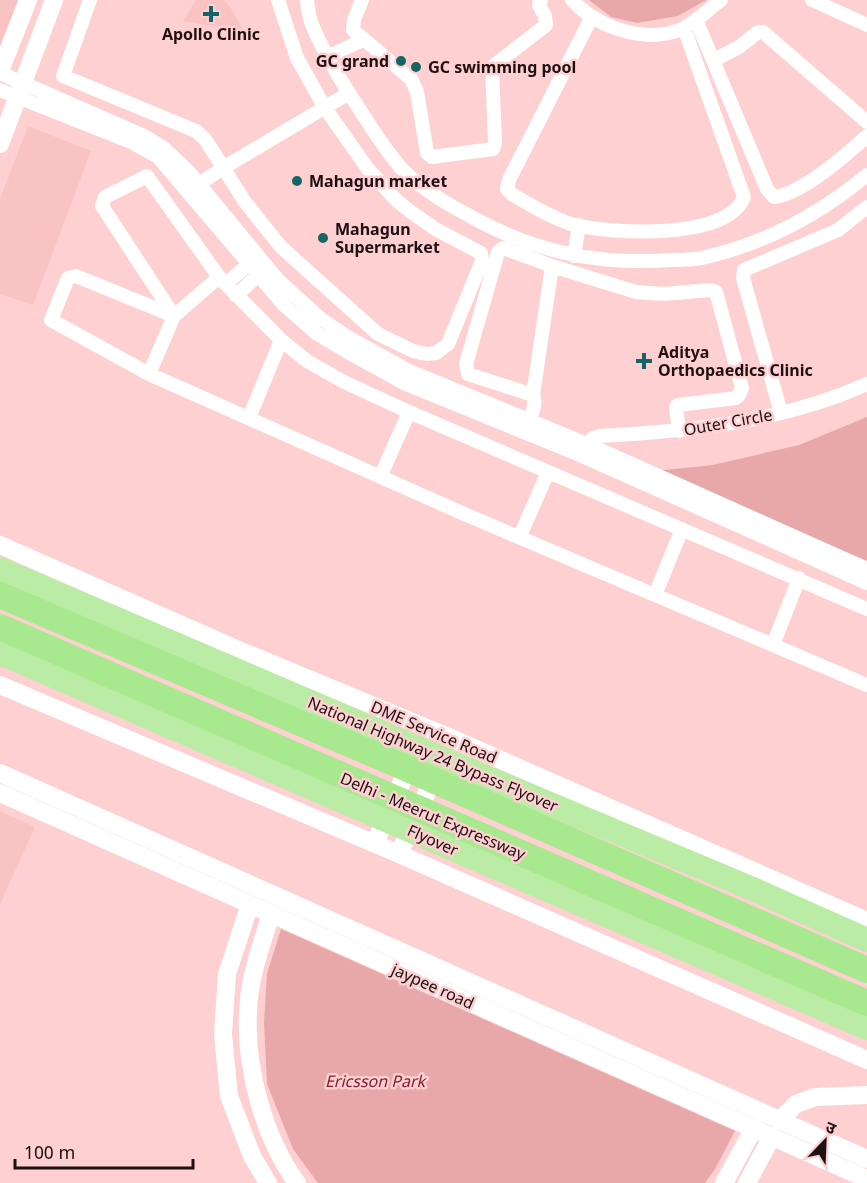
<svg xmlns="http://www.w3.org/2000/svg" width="867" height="1183" viewBox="0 0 867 1183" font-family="Georgia,'Noto Sans Devanagari',serif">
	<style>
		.built { fill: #f9c3c4 }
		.green { fill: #e8a8aa }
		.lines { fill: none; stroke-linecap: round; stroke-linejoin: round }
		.minor { stroke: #fff; stroke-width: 14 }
		.tertiary { stroke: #fff; stroke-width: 18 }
		.trunk { stroke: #baeca6; stroke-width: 24 }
		.motorway { stroke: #a8e88f; stroke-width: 26 }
		.poi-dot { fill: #156466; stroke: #fed0d1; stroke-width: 2 }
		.labels { text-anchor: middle; stroke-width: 5; stroke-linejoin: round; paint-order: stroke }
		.poi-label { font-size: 16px; font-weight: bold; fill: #1f1011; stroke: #fed0d1; text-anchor: start }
		.street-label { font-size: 16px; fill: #1f1011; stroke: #fed0d1 }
		.park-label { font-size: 16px; font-style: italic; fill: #871a2d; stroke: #fed0d1 }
	</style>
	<rect width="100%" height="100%" fill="#fed0d1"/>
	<path class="built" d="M 0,0 L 28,0 L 0,70 Z
		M 196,0 L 224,0 L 230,7 L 244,31 L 183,21 Z
		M 28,126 L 91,151 L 33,305 L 0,294 L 0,199 Z
		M 0,811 L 35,827 L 0,904 Z"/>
	<path class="green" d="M 589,0 L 706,0 L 678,16 L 637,23 L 611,17 Z
		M 867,417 L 867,561 L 646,472 L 713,465 L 799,445 Z
		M 281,929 L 735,1131 L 715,1169 L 705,1183 L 318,1183 L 293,1149 L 267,1084 L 264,1022 L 267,974 Z"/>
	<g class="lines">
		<path class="minor" d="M 90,0 L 63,76 L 196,131 L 205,139 L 245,202 L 281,247 L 378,334 L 413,351 L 426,354 L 436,353 L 448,344 L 482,261 L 481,253 L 437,230 L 411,212 L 396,200 L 368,169 L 325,108 L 297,58 L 278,0
			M 307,0 C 308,9 309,19 313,27 C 324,53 344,86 360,110 C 373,130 386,151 402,169 C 424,192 453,207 481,222 C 540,253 604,265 670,260 C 682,260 695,260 706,257 C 766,243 820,214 867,175
			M 362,0 L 354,20 L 353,30 L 411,79 L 417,92 L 427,153 L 432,157 L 493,149 L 495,143 L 492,67 L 546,25 L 545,16 L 539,5 L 541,0
			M 572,0 C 598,28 647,45 684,28 C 697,21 709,9 721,0
			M 812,0 L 867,25
			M 591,18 L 509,180 L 507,189 L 513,195 C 532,206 550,217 571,224 C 609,234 727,241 744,197 L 684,28
			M 696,20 L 767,189 L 774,197 C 802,194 846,155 867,136
			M 329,56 L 363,40
			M 714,60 L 739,47 L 758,32 L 763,32 L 867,122
			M 0,73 L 144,136 L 164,148 L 189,172 L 278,280 L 321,319 L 351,339 L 409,371 L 587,444 L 867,569
			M 0,90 L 131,142 L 158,157 L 283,304 L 316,333 L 346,351 L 406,384 L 580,455 L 867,583
			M 192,189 L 223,168 L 349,93
			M 574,256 L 579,225
			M 226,284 L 253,260
			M 236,296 L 263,270
			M 174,316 L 76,276 L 68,278 L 51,320 L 149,374 L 462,513 L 867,685
			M 174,316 L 102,206 L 105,197 L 147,176 L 219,277 L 281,340 L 307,361 L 344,382 L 409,412 L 867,609
			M 149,374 L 174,316 L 219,277
			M 533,395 L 552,266
			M 781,413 L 743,278 L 744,270 L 838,230 L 867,207
			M 249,418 L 281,340
			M 529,421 C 532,413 537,403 533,395 L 468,374 L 466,364 L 498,252 L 503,248 L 552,266 L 636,292 L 664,294 L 710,290 L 716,292 L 742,388 L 739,395 L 736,398 L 678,405 L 676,407 L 679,431
			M 584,449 L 593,438 L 600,436 C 690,431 783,422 867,384
			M 381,475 L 409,412
			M 520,536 L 548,472
			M 655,595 L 682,529
			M 773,645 L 799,578"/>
		<path class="tertiary" d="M 0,71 L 28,0
			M 0,144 L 54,0
			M 0,545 L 234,648 L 451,738 L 867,921
			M 0,685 L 399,854 L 867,1060
			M 0,773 L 867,1159
			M 0,793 L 867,1179
			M 375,843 L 412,759
			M 399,854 L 437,770
			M 250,904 L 227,974 L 223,1034 L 229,1096 L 252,1156 L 268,1183
			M 271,914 C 261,946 249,978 248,1012 C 245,1068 264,1138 297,1183
			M 780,1120 L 796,1104 L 815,1097 L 867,1095
			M 724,1183 L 754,1128
			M 747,1183 L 772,1136"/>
		<path class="trunk" d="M 0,569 L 507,786 L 753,889 L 867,940
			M 0,653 L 867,1028"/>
		<path class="motorway" d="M 0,595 L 401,766 L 867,970
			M 0,627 L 867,1003"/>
	</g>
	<g class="poi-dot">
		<path d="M208 5h6v6h6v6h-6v6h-6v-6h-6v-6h6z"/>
		<circle cx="401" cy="61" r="6"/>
		<circle cx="416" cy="67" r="6"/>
		<circle cx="297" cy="181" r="6"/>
		<circle cx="323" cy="238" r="6"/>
		<path d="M641 352h6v6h6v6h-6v6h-6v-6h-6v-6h6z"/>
	</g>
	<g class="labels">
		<g class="poi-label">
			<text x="211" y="40" text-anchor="middle">Apollo Clinic</text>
			<text x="389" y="67" text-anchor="end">GC grand</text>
			<text x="428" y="73">GC swimming pool</text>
			<text x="309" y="187">Mahagun market</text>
			<text x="335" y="235">Mahagun<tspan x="335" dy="18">Supermarket</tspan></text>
			<text x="658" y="358">Aditya<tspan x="658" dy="18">Orthopaedics Clinic</tspan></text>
		</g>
		<g class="street-label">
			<text transform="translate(728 422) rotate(-10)" y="6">Outer Circle</text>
			<text transform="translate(434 732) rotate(23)" y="6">DME Service Road</text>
			<text transform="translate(433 754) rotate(23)" y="6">National Highway 24 Bypass Flyover</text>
			<text transform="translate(433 816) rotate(23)" y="6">Delhi - Meerut Expressway</text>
			<text transform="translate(433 840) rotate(24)" y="6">Flyover</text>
			<text transform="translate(433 986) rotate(24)" y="6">jaypee road</text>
		</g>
		<g class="park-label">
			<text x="375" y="1087">Ericsson Park</text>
		</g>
	</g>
	<g transform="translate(825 1141) rotate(23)" stroke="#fed0d1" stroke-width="4.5" paint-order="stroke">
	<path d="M0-4.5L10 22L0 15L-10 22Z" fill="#1f1011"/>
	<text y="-9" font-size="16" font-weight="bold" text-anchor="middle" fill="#1f1011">उ</text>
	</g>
	<path d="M15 1159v9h178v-9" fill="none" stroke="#1f1011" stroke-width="3"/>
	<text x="24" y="1159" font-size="18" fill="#1f1011" stroke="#fed0d1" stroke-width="4.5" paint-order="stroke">100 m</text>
</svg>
